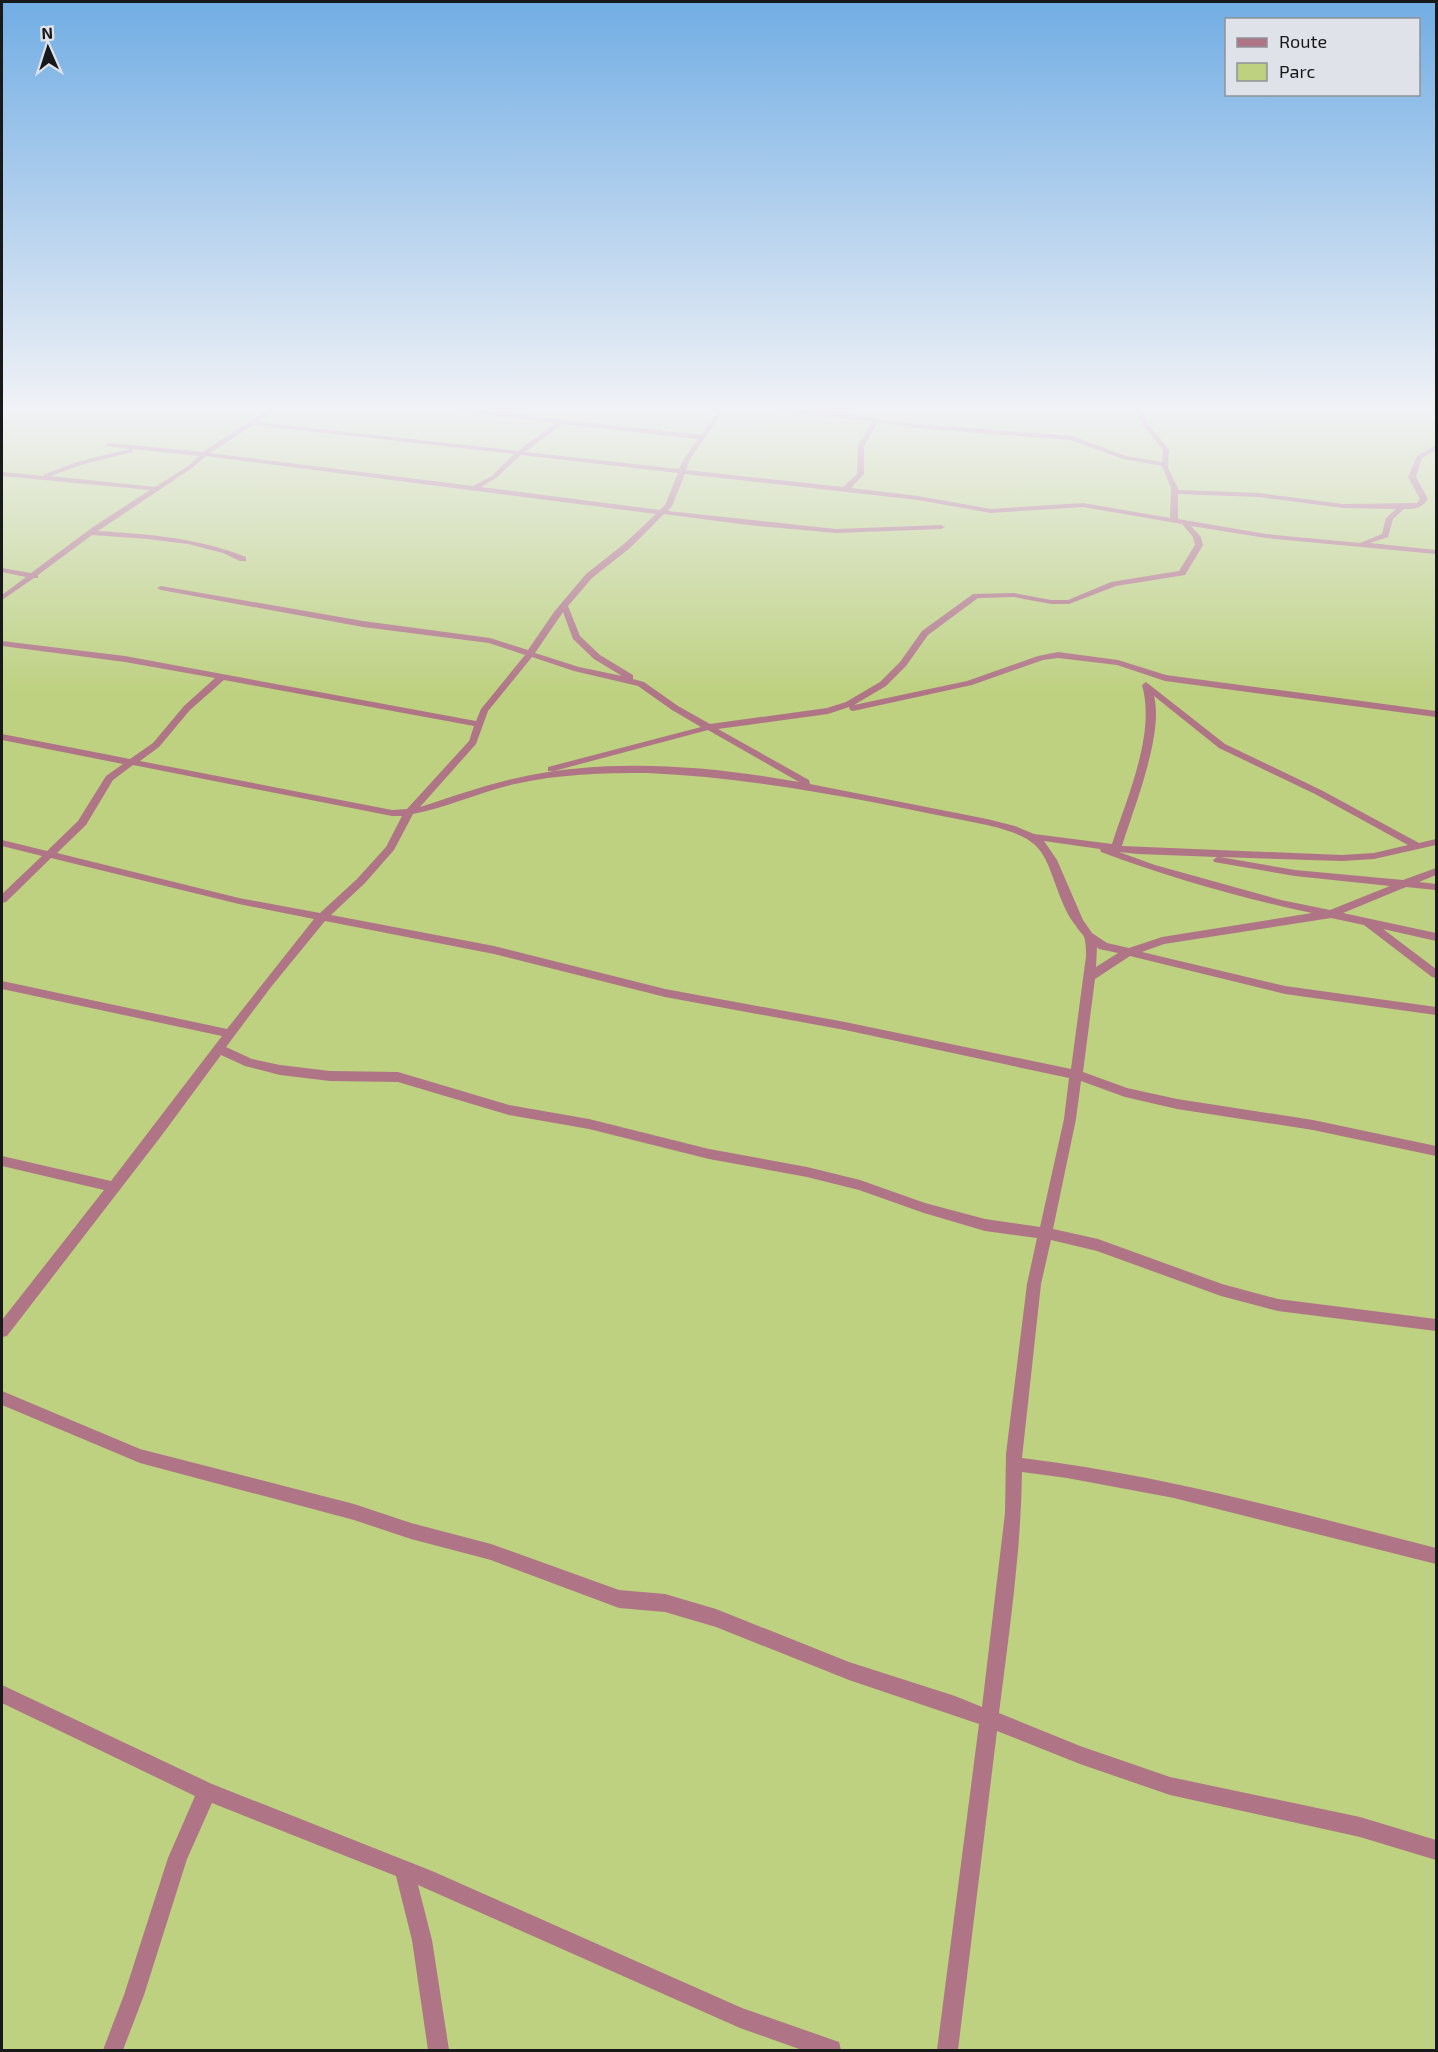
<svg xmlns="http://www.w3.org/2000/svg" width="1438" height="2052" viewBox="0 0 1438 2052" font-family="'Exo 2',sans-serif">
	<style>
		.green { fill: #bdd180 }
		.lines { fill: none; stroke-linecap: round; stroke-linejoin: round }
		.street { fill: #af7486; fill-rule: evenodd }
	</style>
	<rect width="100%" height="100%" fill="#e0e2ea"/>
	<path class="green" d="M 2,406 L 1436,406 L 1436,2050 L 2,2050 Z"/>
	<g class="lines">
		<path class="street" d="M 273,406 L 281,406 L 258,422 L 518,451 L 555,423 L 418,406 L 441,406 L 701,435 L 721,406 L 727,406 L 690,459 L 686,470 L 843,487 L 857,474 L 858,446 L 872,422 L 734,406 L 762,406 L 840,413 L 916,424 L 1072,436 L 1126,456 L 1162,462 L 1163,450 L 1142,424 L 1137,412 L 1138,406 L 1144,406 C 1143,425 1160,436 1169,450 L 1168,468 L 1179,490 L 1259,493 L 1343,504 L 1417,503 L 1420,499 L 1408,477 L 1417,456 L 1436,445 L 1436,450 L 1422,458 L 1416,477 L 1428,499 C 1421,509 1415,509 1404,509 L 1393,519 L 1388,537 L 1370,543 L 1436,550 L 1436,554 L 1266,538 L 1191,526 L 1201,537 L 1203,545 L 1185,575 L 1116,586 L 1069,604 L 1051,604 L 1014,597 L 978,598 L 928,635 L 906,666 L 886,686 L 854,705 L 967,681 L 1038,656 L 1058,652 L 1118,660 L 1166,675 L 1436,711 L 1436,717 L 1165,681 L 1117,665 L 1058,658 L 1043,660 L 972,685 L 853,711 L 850,710 L 849,707 L 828,714 L 718,729 L 809,780 L 810,784 L 987,819 L 1015,826 L 1034,834 L 1112,844 C 1127,797 1156,734 1142,685 L 1146,682 L 1225,744 L 1321,790 L 1419,843 L 1436,839 L 1436,845 L 1374,859 L 1342,861 L 1220,857 L 1295,870 L 1403,880 L 1436,868 L 1436,875 L 1419,882 L 1436,884 L 1436,890 L 1406,887 L 1343,913 L 1436,933 L 1436,941 L 1383,929 L 1436,969 L 1436,978 L 1432,977 L 1364,925 L 1331,918 L 1164,944 L 1142,952 L 1285,986 L 1436,1007 L 1436,1015 L 1285,994 L 1130,956 L 1095,979 L 1083,1072 L 1127,1088 L 1177,1099 L 1313,1120 L 1436,1146 L 1436,1156 L 1313,1130 L 1177,1109 L 1125,1097 L 1081,1081 L 1076,1119 L 1053,1229 L 1098,1239 L 1222,1284 L 1278,1299 L 1436,1319 L 1436,1331 L 1278,1311 L 1221,1296 L 1097,1251 L 1051,1240 L 1041,1284 L 1022,1458 C 1163,1475 1299,1513 1436,1548 L 1436,1564 L 1174,1498 L 1067,1478 L 1022,1472 C 1021,1553 1009,1633 999,1713 L 1080,1746 L 1170,1777 L 1360,1817 L 1436,1840 L 1436,1860 L 1360,1837 L 1170,1795 L 1080,1764 L 997,1731 L 958,2050 L 937,2050 L 979,1724 L 849,1680 L 716,1627 L 665,1612 L 619,1608 L 491,1560 L 411,1539 L 354,1520 L 140,1463 L 2,1405 L 2,1391 L 140,1449 L 354,1504 L 411,1523 L 491,1544 L 619,1590 L 665,1594 L 716,1609 L 849,1662 L 955,1696 L 982,1707 L 1005,1513 L 1006,1454 L 1027,1284 L 1037,1238 L 985,1231 L 924,1213 L 859,1190 L 807,1177 L 709,1159 L 589,1129 L 509,1115 L 398,1082 L 330,1081 L 280,1075 L 245,1066 L 221,1055 L 162,1135 L 7,1336 L 2,1337 L 2,1320 L 104,1190 L 2,1166 L 2,1156 L 111,1181 L 222,1036 L 2,989 L 2,981 L 227,1029 L 314,919 L 239,904 L 51,858 L 6,902 L 2,903 L 2,894 L 42,856 L 2,846 L 2,840 L 47,851 L 78,821 L 106,776 L 123,764 L 2,740 L 2,734 L 130,759 L 153,743 L 184,706 L 215,678 L 125,662 L 2,646 L 2,641 L 125,656 L 476,721 L 481,709 L 525,655 L 489,643 L 363,627 L 161,590 L 157,588 L 161,586 L 363,621 L 490,638 L 528,650 L 554,612 L 586,574 L 624,544 L 656,514 L 206,456 L 192,468 L 98,531 C 149,534 198,538 246,557 L 246,561 L 240,561 L 223,553 L 188,544 L 148,539 L 92,535 L 38,575 L 38,578 L 34,578 L 2,600 L 2,595 L 26,577 L 2,572 L 2,568 L 31,573 L 93,527 L 150,490 L 2,476 L 2,472 L 44,476 L 45,474 L 80,461 L 130,449 L 107,446 L 107,444 L 109,443 L 203,452 ZM 878,422 L 916,428 L 1071,440 L 1123,459 L 1162,466 L 1171,488 L 1170,518 L 1083,503 L 991,509 L 918,496 L 851,488 L 864,474 L 864,446 ZM 562,424 L 698,439 L 684,459 L 679,469 L 525,452 ZM 253,425 L 514,454 L 492,476 L 473,486 L 210,453 ZM 132,449 L 199,456 L 188,466 L 155,487 L 50,476 L 84,464 L 133,452 ZM 521,455 L 678,473 L 665,505 L 660,510 L 481,487 L 496,478 ZM 685,474 L 918,500 L 991,513 L 1083,507 L 1182,524 L 1193,537 L 1195,545 L 1179,571 L 1111,582 L 1068,600 L 1051,600 L 1014,593 L 973,594 L 922,631 L 900,662 L 880,682 L 846,702 L 827,708 L 710,724 L 678,706 L 644,682 L 633,679 L 633,675 L 600,655 L 580,636 L 568,606 L 592,578 L 630,548 L 664,514 L 748,525 L 836,533 L 941,529 L 945,527 L 941,525 L 836,529 L 668,511 L 672,506 ZM 1178,494 L 1259,497 L 1343,508 L 1396,509 L 1386,518 L 1382,534 L 1360,543 L 1266,534 L 1178,519 ZM 563,612 L 573,639 L 594,659 L 622,676 L 579,667 L 535,653 ZM 532,657 L 574,671 L 638,686 L 672,710 L 701,727 L 548,767 L 548,771 L 554,771 L 708,730 L 799,782 C 710,766 614,758 526,776 C 490,783 455,796 420,807 L 476,744 L 488,711 ZM 224,680 L 474,726 L 469,741 L 407,809 L 392,810 L 140,761 L 159,747 L 190,710 ZM 1154,696 L 1219,748 L 1315,794 L 1408,845 L 1374,853 L 1342,855 L 1122,846 C 1134,808 1164,733 1154,696 ZM 133,765 L 392,816 L 402,816 L 386,847 L 357,879 L 320,913 L 239,898 L 57,853 L 86,825 L 113,780 ZM 647,773 C 763,778 874,802 987,825 C 1050,840 1042,854 1064,906 C 1067,913 1071,920 1076,926 C 1078,930 1083,934 1084,937 C 1086,942 1086,951 1086,956 L 1071,1069 L 845,1022 L 665,989 L 494,946 L 331,915 L 365,883 L 394,850 L 413,814 C 448,807 480,792 515,784 C 558,774 603,773 647,773 ZM 1044,841 L 1100,849 L 1101,852 C 1170,878 1241,898 1312,913 L 1162,937 L 1129,948 L 1107,943 L 1092,933 L 1083,920 L 1057,860 ZM 1119,852 L 1138,854 L 1217,857 L 1213,860 L 1214,862 L 1295,876 L 1390,886 L 1330,910 L 1281,900 L 1155,865 ZM 325,921 L 494,954 L 665,997 L 845,1030 L 1069,1078 L 1064,1119 L 1040,1227 L 985,1219 L 925,1203 L 860,1180 L 807,1167 L 709,1149 L 589,1119 L 509,1105 L 398,1072 L 330,1071 L 280,1065 L 252,1059 L 226,1047 L 271,987 ZM 1097,947 L 1099,949 L 1118,953 L 1096,967 Z
			M 2,1685 L 212,1784 L 432,1871 L 742,2008 L 839,2042 L 841,2050 L 802,2050 L 740,2028 L 418,1885 L 432,1940 L 449,2050 L 428,2050 L 412,1940 L 396,1876 L 212,1803 L 187,1859 L 144,1995 L 123,2050 L 103,2050 L 124,1995 L 168,1858 L 195,1796 L 2,1703 Z"/>
	</g>
	<linearGradient id="sky" x2="0" y2="1"><stop stop-color="#71ade4"/><stop offset="0.59" stop-color="#f1f2f6"/><stop offset="1" stop-color="#f1f2f6" stop-opacity="0"/></linearGradient>
	<rect width="1438" height="694" fill="url(#sky)"/>
	<rect width="1438" height="2052" fill="none" stroke="#18191b" stroke-width="6"/>
	<rect x="1225" y="18" width="195" height="78" fill="#e0e2ea" stroke="#909297" stroke-width="1.5"/>
	<rect x="1237" y="38" width="30" height="9" fill="#af7486" stroke="#909297" stroke-width="1.5"/>
	<text x="1279" y="48" font-size="18" fill="#18191b">Route</text>
	<rect x="1237" y="63" width="30" height="18" fill="#bdd180" stroke="#909297" stroke-width="1.5"/>
	<text x="1279" y="78" font-size="18" fill="#18191b">Parc</text>
	<g transform="translate(48 48) rotate(357)" stroke="#e0e2ea" stroke-width="4.5" paint-order="stroke">
	<path d="M0-4.5L10 22L0 15L-10 22Z" fill="#18191b"/>
	<text y="-9" font-size="16" font-weight="bold" text-anchor="middle" fill="#18191b">N</text>
	</g>
</svg>
